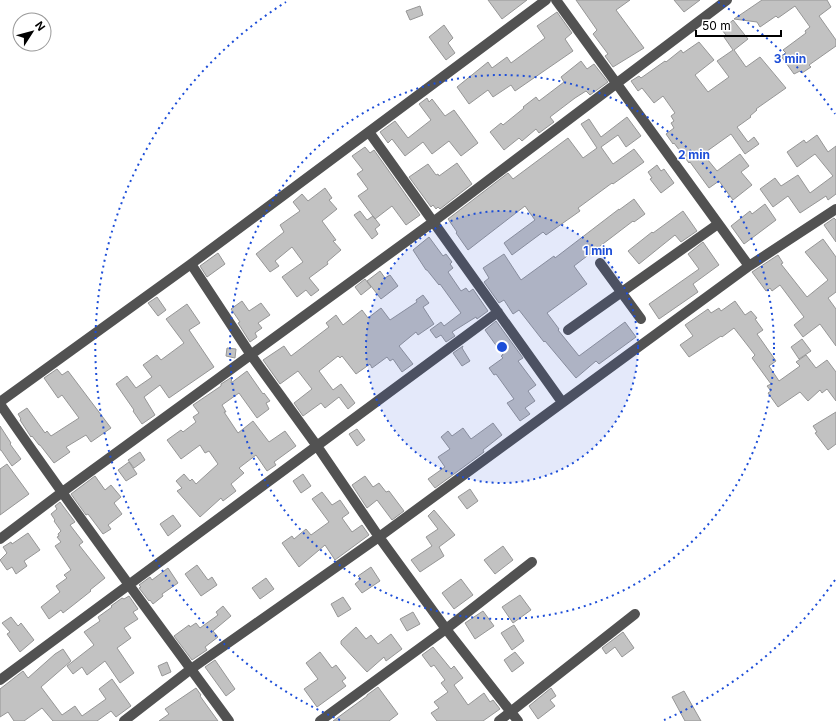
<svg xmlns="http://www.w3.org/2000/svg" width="836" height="721" viewBox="0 0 836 721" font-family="Inter,sans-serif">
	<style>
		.building { fill: #c2c2c2; stroke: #969696 }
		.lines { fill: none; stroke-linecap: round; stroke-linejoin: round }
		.minor { stroke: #525252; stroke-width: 10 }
		.ring { fill: none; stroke: #1d4ed8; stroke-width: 2; stroke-dasharray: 2 4 }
		.centre { fill: #1d4ed8; stroke: #fff; stroke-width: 2 }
		.ring-label { font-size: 12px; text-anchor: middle; font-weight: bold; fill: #1d4ed8; stroke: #fff; stroke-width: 3; stroke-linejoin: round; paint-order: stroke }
	</style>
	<rect width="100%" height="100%" fill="#fff"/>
	<path class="building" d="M 488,0 L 527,0 L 502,19 Z
		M 576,0 L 630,0 L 616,10 L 644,48 L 613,67 L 605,56 L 608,54 L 593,34 L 597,30 Z
		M 674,0 L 700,0 L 684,12 Z
		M 762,0 L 827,0 L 831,7 L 819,16 L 836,40 L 836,46 L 809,65 L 811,67 L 802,73 L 800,71 L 794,74 L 781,56 L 786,53 L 783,50 L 806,33 L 805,31 L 810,27 L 795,6 L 778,18 L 776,16 L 760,27 L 757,22 L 734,19 Z
		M 420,6 L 423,15 L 410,20 L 406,11 Z
		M 557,12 L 572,33 L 565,39 L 573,51 L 515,91 L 511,85 L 493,97 L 488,90 L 469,104 L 457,87 L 488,62 L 492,68 L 507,57 L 511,63 L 545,38 L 537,26 Z
		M 733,20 L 748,39 L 734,50 L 746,67 L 760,57 L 786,88 L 756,109 L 757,110 L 750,116 L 751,117 L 737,127 L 748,142 L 754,137 L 759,144 L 745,154 L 731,134 L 703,154 L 717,171 L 740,154 L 749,166 L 741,172 L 752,185 L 733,200 L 719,181 L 709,188 L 690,162 L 689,163 L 674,143 L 673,144 L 666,134 L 674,128 L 671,123 L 674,121 L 671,116 L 675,113 L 663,96 L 654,103 L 642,88 L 638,91 L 631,81 L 639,76 L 641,78 L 665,61 L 666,62 L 681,50 L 683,53 L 699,42 L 714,60 L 695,75 L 708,92 L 729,77 L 717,61 L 733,50 L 724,37 L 726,35 L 722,30 Z
		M 444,25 L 453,38 L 448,43 L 455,53 L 446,60 L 429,37 Z
		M 581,61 L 587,69 L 594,64 L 608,82 L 590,95 L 586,91 L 575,98 L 550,117 L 554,122 L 539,133 L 536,129 L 522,141 L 519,138 L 504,150 L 490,132 L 501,123 L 503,125 L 524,108 L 523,107 L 536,97 L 539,101 L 564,82 L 561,77 Z
		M 427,98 L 429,102 L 432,99 L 445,116 L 454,110 L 478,143 L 461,156 L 449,141 L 432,154 L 423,142 L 405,156 L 392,139 L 388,143 L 380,132 L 395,121 L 408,138 L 431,120 L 419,104 Z
		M 627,117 L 641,136 L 626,147 L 618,135 L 601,147 L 613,164 L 634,149 L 644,162 L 613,184 L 612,183 L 578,208 L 580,211 L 546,235 L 543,232 L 512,255 L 504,243 L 535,220 L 525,206 L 468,250 L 456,233 L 457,232 L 448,219 L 508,173 L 513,179 L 568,138 L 583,158 L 597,148 L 581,124 L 589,119 L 601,137 Z
		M 817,135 L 828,152 L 836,146 L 836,194 L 828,200 L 826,196 L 800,213 L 788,196 L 773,207 L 760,189 L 775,178 L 781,186 L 798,175 L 810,193 L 833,176 L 815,154 L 797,167 L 787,152 L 804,140 L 806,143 Z
		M 365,147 L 370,153 L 374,150 L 420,215 L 406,225 L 392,206 L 375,219 L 358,196 L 368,189 L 357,174 L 363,170 L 352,156 Z
		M 457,163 L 472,184 L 440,209 L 438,207 L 436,209 L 433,205 L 431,207 L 409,177 L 428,164 L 436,175 L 438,174 L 439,176 Z
		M 657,165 L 661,171 L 664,169 L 674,183 L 661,193 L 650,179 L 652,178 L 648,172 Z
		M 325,188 L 332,198 L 329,200 L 337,209 L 322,221 L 336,240 L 333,241 L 341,250 L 327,262 L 328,264 L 309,278 L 319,290 L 311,296 L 306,290 L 297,297 L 282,277 L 303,262 L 292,247 L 275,261 L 279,266 L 270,272 L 256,254 L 284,232 L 280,225 L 300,211 L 293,202 L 302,194 L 308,201 Z
		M 634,199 L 645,214 L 634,222 L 633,221 L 574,266 L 587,284 L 547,313 L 559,329 L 558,330 L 579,356 L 625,322 L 636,337 L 599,364 L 596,361 L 576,378 L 545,341 L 544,342 L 519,310 L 513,314 L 504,300 L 499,303 L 484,282 L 489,278 L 483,268 L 504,254 L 521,280 L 554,256 L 555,258 L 619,209 L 619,210 Z
		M 765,204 L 776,220 L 744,244 L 731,226 L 750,211 L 752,214 Z
		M 360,211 L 367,220 L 373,216 L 380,225 L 375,229 L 378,234 L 372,239 L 354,215 Z
		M 683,211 L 697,231 L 681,242 L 675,235 L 639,264 L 628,251 L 652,232 L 653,233 Z
		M 834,218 L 836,220 L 836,242 L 824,225 Z
		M 429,237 L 443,256 L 446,254 L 452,262 L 450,264 L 453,268 L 448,272 L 461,291 L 466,288 L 469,292 L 473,289 L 488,311 L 477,319 L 476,317 L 452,332 L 455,336 L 446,342 L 441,335 L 436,338 L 430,330 L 441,322 L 444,326 L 461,313 L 440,284 L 439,285 L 427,270 L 426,270 L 413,250 Z
		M 823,239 L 836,257 L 836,292 L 828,298 L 836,309 L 836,346 L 820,324 L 803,337 L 794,325 L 804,317 L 780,285 L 772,291 L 770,288 L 766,291 L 752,272 L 778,255 L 783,263 L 781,264 L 807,297 L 828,280 L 805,252 Z
		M 703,242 L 719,265 L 693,284 L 698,292 L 659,319 L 649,304 L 699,269 L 688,254 Z
		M 218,253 L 225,264 L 207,277 L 200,266 Z
		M 380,271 L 385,278 L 390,275 L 398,286 L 381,299 L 367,281 Z
		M 365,279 L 371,287 L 361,295 L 355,287 Z
		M 423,295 L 429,303 L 423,307 L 434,324 L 418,335 L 416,332 L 399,346 L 413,364 L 402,372 L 393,359 L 390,361 L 387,357 L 372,368 L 370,364 L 356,374 L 342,356 L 340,358 L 338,356 L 319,371 L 333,390 L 341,384 L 355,403 L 348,409 L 339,397 L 325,408 L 321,403 L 303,416 L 294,403 L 312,389 L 298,371 L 280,384 L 263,360 L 284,346 L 291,356 L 329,327 L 326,323 L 336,315 L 343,325 L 362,310 L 368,318 L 381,308 L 390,320 L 417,302 L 416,300 Z
		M 157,297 L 166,310 L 158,316 L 148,303 Z
		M 242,301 L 249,311 L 261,303 L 270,315 L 258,323 L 262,328 L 255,333 L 257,337 L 250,342 L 238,323 L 240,322 L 231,309 Z
		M 735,301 L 745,315 L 751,311 L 757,318 L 755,319 L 763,330 L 757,334 L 776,361 L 769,366 L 779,381 L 800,366 L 796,362 L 806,355 L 816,368 L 827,360 L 836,372 L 836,401 L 827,389 L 822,393 L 820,390 L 808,401 L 800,392 L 778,407 L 768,393 L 771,391 L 767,386 L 771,384 L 752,358 L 755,355 L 734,328 L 722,337 L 721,336 L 689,357 L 680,345 L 693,336 L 685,325 L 708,309 L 711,313 L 719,308 L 721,311 Z
		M 187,304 L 200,323 L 189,330 L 214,367 L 169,398 L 160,385 L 144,397 L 155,415 L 142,424 L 133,411 L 134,410 L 116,384 L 127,376 L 136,388 L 152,377 L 143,365 L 157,355 L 161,360 L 184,343 L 166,319 Z
		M 496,321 L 523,358 L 518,361 L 536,385 L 528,391 L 535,401 L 525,408 L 530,414 L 520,421 L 507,403 L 514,399 L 496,374 L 494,375 L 489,368 L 503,358 L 501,356 L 503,355 L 485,330 Z
		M 802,339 L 811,351 L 799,359 L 791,347 Z
		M 463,346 L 462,348 L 470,361 L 462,366 L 453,353 Z
		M 227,348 L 236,349 L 235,358 L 226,356 Z
		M 57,369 L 62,375 L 68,371 L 111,428 L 91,442 L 86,435 L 66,447 L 70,452 L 54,463 L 40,445 L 39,445 L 32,436 L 31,437 L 20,420 L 21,419 L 18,414 L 27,408 L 45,433 L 47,431 L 51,436 L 79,418 L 62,395 L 58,398 L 44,378 Z
		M 247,371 L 263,394 L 264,393 L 270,401 L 266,403 L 269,409 L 257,418 L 239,393 L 222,405 L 226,412 L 224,412 L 238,433 L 253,421 L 269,442 L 285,431 L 296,446 L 274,462 L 276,465 L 267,471 L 256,455 L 239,468 L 244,473 L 231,484 L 236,491 L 223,501 L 221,498 L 200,517 L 177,491 L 182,488 L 176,481 L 184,474 L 190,481 L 192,479 L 196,484 L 218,464 L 209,451 L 205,453 L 200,445 L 181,459 L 167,440 L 181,430 L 183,432 L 196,422 L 193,417 L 199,413 L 193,405 L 221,386 L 221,384 L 232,377 L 231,383 Z
		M 836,412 L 836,444 L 828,450 L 815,433 L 817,432 L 813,426 Z
		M 493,423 L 502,435 L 483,450 L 484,452 L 435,488 L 428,479 L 445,467 L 438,457 L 450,449 L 441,437 L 448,431 L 452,436 L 463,428 L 471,439 Z
		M 0,426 L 11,443 L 10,444 L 21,459 L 12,466 L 1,450 L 0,450 Z
		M 357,429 L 365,440 L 357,446 L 349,434 Z
		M 140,452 L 145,460 L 134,468 L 128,460 Z
		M 129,462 L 137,474 L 126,481 L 118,470 Z
		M 7,464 L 29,494 L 0,515 L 0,469 Z
		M 303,474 L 311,486 L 301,493 L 293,481 Z
		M 95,476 L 105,490 L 111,485 L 121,497 L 114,503 L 122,514 L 108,525 L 111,529 L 103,534 L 88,514 L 86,515 L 71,494 Z
		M 365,476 L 373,487 L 379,483 L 386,492 L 389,491 L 404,511 L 392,520 L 377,500 L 367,508 L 352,485 Z
		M 470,489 L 478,501 L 467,509 L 458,497 Z
		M 322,492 L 332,505 L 340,500 L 349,513 L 342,518 L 352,532 L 362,525 L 369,535 L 335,560 L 325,545 L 299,567 L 282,543 L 292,536 L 294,539 L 306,529 L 311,535 L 329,522 L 312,499 Z
		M 60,502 L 75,522 L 70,525 L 83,542 L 79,545 L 105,578 L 90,590 L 91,591 L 72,606 L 63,613 L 61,610 L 49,619 L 41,607 L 60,592 L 56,586 L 67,578 L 64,575 L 71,570 L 55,546 L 61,542 L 57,537 L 59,536 L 58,534 L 61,531 L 54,521 L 55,520 L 51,514 L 57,509 L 55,506 Z
		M 434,510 L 455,535 L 439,547 L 444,556 L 420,572 L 411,560 L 432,546 L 426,537 L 438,529 L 428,516 Z
		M 173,515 L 181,526 L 168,536 L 160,524 Z
		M 28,533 L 40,550 L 24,561 L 27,566 L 16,574 L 12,567 L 7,570 L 0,560 L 7,553 L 3,547 L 11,542 L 12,544 Z
		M 503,546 L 513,560 L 495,574 L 484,560 Z
		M 197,565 L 208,580 L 212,577 L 217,585 L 201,596 L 185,574 Z
		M 371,567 L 380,581 L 362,593 L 355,584 L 361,579 L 358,576 Z
		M 168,568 L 178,583 L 162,594 L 163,596 L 153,604 L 150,600 L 149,601 L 139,588 L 141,587 L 139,585 L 150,577 L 152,580 Z
		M 266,578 L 274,589 L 260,599 L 252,588 Z
		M 461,579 L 473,595 L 454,609 L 442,593 Z
		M 520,595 L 531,610 L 513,623 L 502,607 Z
		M 129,596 L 138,609 L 133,612 L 138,619 L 124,628 L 131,638 L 117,648 L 134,673 L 120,683 L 105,661 L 87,675 L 82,667 L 73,674 L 67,666 L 94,645 L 84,632 L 100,621 L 98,617 L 112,607 L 111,606 L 122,598 L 124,599 Z
		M 343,597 L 351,609 L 338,617 L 331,604 Z
		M 223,606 L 231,616 L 213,631 L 218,637 L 205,647 L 207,650 L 192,660 L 174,636 L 189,625 L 190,627 L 196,623 L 200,628 L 218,615 L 216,612 Z
		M 483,611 L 494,626 L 475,639 L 465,623 Z
		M 413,612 L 420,624 L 407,631 L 400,619 Z
		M 11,617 L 18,626 L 21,623 L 34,640 L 20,652 L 7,634 L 10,632 L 2,623 Z
		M 514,625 L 524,641 L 512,650 L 501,633 Z
		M 356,627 L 366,639 L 371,635 L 378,644 L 391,634 L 402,649 L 386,661 L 384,657 L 367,672 L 341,644 L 341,641 Z
		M 623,632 L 634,648 L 622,657 L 615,647 L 606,654 L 602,648 Z
		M 433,647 L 451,669 L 454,666 L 463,678 L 454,685 L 468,705 L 484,693 L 490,702 L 493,700 L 500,709 L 483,721 L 437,721 L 431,713 L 439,708 L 434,702 L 448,692 L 441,683 L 445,680 L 434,665 L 431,667 L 422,655 Z
		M 63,649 L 71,661 L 41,687 L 62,715 L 75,706 L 82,716 L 106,699 L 99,689 L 112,679 L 131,706 L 116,717 L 111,711 L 97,721 L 53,721 L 42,708 L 24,721 L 14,721 L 8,712 L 0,717 L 0,689 L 23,671 L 28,678 L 55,654 Z
		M 320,652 L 332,668 L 336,665 L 346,678 L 342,681 L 346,686 L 317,707 L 304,689 L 318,679 L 306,663 Z
		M 515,652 L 524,663 L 512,672 L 504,660 Z
		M 215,660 L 235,689 L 226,696 L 205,667 Z
		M 167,662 L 171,672 L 162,676 L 158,666 Z
		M 378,687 L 398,714 L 389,721 L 333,721 L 367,696 L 367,695 Z
		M 196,688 L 201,695 L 200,696 L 218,721 L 159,721 L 169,714 L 165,709 Z
		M 551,688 L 556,696 L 550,700 L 555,706 L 538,719 L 529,706 Z
		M 684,691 L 701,721 L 685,721 L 672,697 Z"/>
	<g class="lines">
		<path class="minor" d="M 556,0 L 749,266
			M 369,132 L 562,402
			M 600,263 L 641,319
			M 191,264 L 251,355 L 317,446 L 379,537 L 446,629 L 518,721
			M 568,330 L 718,224
			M 0,402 L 191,264 L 546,0
			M 0,404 C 74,512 152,616 229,721
			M 0,539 L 61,493 L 433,222 L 727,0
			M 0,680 L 498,312
			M 124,721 L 191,669 L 379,537 L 749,266 L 836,209
			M 320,721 L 446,629 L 532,562
			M 499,721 L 635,614"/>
	</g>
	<circle cx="502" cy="347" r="136" fill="#1d4ed8" fill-opacity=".12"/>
	<g class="ring">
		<circle cx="502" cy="347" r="136"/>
		<circle cx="502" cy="347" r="272"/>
		<path d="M835 580A407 407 0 0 1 664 720M340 720A407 407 0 0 1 286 2M718 2A407 407 0 0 1 835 114"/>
	</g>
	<circle cx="502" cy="347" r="6" class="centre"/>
	<g class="ring-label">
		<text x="790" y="63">3 min</text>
		<text x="694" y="159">2 min</text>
		<text x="598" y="255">1 min</text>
	</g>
	<g transform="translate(32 32) rotate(54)"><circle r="19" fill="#ffffff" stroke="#999999"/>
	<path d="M0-3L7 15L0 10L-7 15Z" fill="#000000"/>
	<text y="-6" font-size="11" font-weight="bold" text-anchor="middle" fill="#000000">N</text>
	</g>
	<path d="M696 30v6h85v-6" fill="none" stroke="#000000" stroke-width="2"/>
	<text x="702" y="30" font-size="12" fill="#000000" stroke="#ffffff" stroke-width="3" paint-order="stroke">50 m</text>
</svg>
